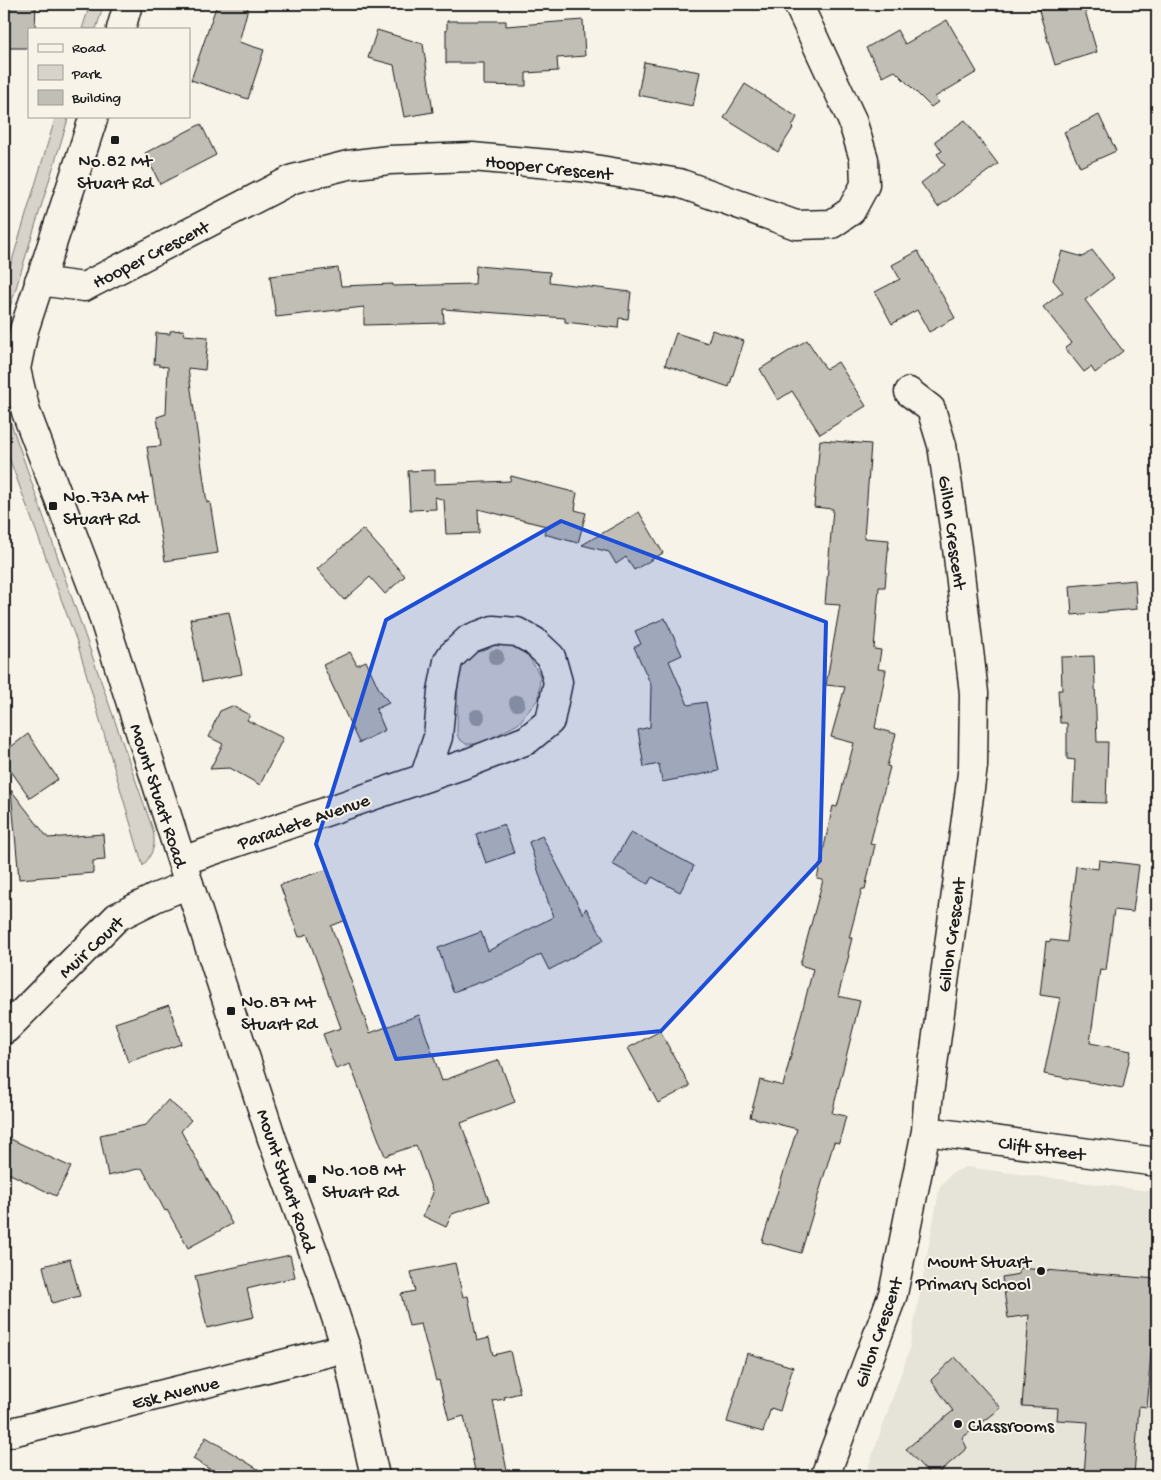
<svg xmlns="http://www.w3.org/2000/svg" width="1161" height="1480" viewBox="0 0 1161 1480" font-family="'Gochi Hand',sans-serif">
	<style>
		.built { fill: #e6e3d9 }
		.green { fill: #d7d3cb; stroke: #7a7874 }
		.building { fill: #c0beb5; stroke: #1c1c1c }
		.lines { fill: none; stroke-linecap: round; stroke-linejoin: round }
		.street-casing { stroke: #1c1c1c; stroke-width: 31 }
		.secondary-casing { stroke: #1c1c1c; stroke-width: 31 }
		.street { stroke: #f7f3e8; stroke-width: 28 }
		.secondary { stroke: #f7f3e8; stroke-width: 28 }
		.tree { fill: #9d9b95 }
		.marked { fill: #1d4ed8; fill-opacity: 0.2; stroke: #1d4ed8; stroke-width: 4; stroke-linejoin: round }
		.poi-dot { fill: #1c1c1c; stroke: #f7f3e8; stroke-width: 2 }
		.labels { text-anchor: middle; stroke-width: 4; stroke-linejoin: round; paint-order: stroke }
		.poi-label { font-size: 19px; fill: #1c1c1c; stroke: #f7f3e8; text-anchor: start }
		.street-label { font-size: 19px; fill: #1c1c1c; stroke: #f7f3e8 }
	</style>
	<rect width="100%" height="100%" fill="#f7f3e8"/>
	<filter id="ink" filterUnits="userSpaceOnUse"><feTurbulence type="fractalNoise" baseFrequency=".02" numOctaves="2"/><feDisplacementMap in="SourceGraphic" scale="10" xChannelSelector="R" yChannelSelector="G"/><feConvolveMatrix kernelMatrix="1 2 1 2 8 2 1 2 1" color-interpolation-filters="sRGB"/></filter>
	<g filter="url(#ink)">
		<path class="built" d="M 966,1167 L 1157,1192 L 1157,1476 L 865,1476 L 909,1351 L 940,1186 L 952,1173 Z"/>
		<path class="green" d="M 90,4 L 104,4 L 96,29 L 82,29 Z
			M 56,116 L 69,116 L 7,317 L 4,323 L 4,287 Z
			M 4,408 L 7,412 L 153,830 C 156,847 153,852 143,866 L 77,642 L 4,444 Z
			M 487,644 L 511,645 L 528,655 L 540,676 L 539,698 L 518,724 L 480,744 L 466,744 L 459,739 L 457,734 L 458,670 L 475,653 Z"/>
		<path class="building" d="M 4,4 L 36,4 L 35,29 L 29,29 L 29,48 L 4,48 Z
			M 217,4 L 249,4 L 239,42 L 264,50 L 248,99 L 191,80 Z
			M 1037,4 L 1083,4 L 1097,52 L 1055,65 Z
			M 583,20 L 585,56 L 557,58 L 558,71 L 526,73 L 526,86 L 484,85 L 484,63 L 446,63 L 446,30 L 447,30 L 447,21 L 506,21 L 506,26 Z
			M 947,20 L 977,72 L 935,97 L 938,102 L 931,107 L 895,71 L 883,77 L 866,48 L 897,30 L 905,44 Z
			M 377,30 L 423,44 L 433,112 L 404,117 L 394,65 L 368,58 Z
			M 644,62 L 700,72 L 693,106 L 638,95 Z
			M 745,84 L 797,117 L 792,127 L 793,128 L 778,152 L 724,118 Z
			M 1099,115 L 1116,151 L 1080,167 L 1064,132 Z
			M 965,120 L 998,164 L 938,207 L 921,183 L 945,165 L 937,154 L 942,151 L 935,141 Z
			M 201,124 L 216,155 L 160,184 L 145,153 Z
			M 1092,250 L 1114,278 L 1085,300 L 1123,351 L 1095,373 L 1091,367 L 1084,372 L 1065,348 L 1072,343 L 1043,307 L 1063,292 L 1053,280 L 1062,251 L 1083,257 Z
			M 918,251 L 955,318 L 929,332 L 917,310 L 892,324 L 875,292 L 900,279 L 892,265 Z
			M 476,266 L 550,272 L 549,282 L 631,292 L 628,319 L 619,318 L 618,328 L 565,322 L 565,318 L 443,309 L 444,323 L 364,325 L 364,307 L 276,317 L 270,276 L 338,268 L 341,286 L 393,284 L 393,286 L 475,284 Z
			M 183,330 L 184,335 L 208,337 L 205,370 L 188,368 L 207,503 L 210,502 L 218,553 L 165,561 L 147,447 L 161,446 L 157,417 L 166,414 L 168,367 L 159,366 L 159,364 L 154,364 L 156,333 L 170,334 L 170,331 Z
			M 712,330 L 744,341 L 729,387 L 665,365 L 676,333 L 708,343 Z
			M 807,340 L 826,369 L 838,362 L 866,406 L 820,434 L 792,391 L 778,400 L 760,369 Z
			M 820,440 L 871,444 L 864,538 L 889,540 L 885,587 L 879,587 L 874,649 L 881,650 L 878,669 L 886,670 L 875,728 L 896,734 L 887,766 L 890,767 L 870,844 L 875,845 L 865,889 L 862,889 L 849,938 L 852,938 L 848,954 L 849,955 L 838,996 L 860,1001 L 832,1113 L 846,1116 L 839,1143 L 834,1142 L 801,1253 L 762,1242 L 797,1129 L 750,1117 L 760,1080 L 783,1086 L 813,969 L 800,965 L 823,880 L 817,879 L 833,806 L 837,807 L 854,743 L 831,737 L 845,687 L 826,685 L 840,605 L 825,604 L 833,509 L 814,507 Z
			M 435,470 L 435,484 L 510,481 L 511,476 L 577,493 L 575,503 L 576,503 L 575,510 L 586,513 L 578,543 L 544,534 L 546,526 L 478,509 L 479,533 L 446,534 L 444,500 L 435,497 L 436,509 L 410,510 L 408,471 Z
			M 639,512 L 663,553 L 634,570 L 626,557 L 616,564 L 609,552 L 582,545 Z
			M 363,529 L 405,576 L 385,594 L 370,577 L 344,600 L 317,569 Z
			M 1135,580 L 1137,609 L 1072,615 L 1070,586 Z
			M 229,612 L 242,674 L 202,682 L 190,619 Z
			M 665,618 L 682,655 L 669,661 L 688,705 L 706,702 L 719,771 L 662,782 L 659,764 L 644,767 L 638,730 L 650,727 L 651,685 L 634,647 L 641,644 L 635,631 Z
			M 350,652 L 357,665 L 366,661 L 379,689 L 389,703 L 376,709 L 385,730 L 359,743 L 323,665 Z
			M 1094,656 L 1097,742 L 1108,742 L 1106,803 L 1073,802 L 1075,760 L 1067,759 L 1067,723 L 1060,723 L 1058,690 L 1062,690 L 1061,657 Z
			M 232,706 L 250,715 L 247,720 L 283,738 L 260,785 L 230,768 L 210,769 L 223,744 L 209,737 L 213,729 L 212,728 L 220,711 Z
			M 28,734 L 58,779 L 30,798 L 4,761 L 4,752 Z
			M 11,790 L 48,838 L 103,834 L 105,860 L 93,861 L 93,873 L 19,879 Z
			M 504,824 L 514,853 L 486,863 L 476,834 Z
			M 631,832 L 694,866 L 680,892 L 652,877 L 648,884 L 612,864 Z
			M 542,836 L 583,914 L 586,908 L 604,940 L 549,970 L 541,954 L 511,971 L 453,992 L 438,948 L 481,932 L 488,951 L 553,917 L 529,842 Z
			M 1099,860 L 1139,865 L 1133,912 L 1114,910 L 1106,970 L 1100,969 L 1090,1043 L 1131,1051 L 1123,1088 L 1044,1074 L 1060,998 L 1040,995 L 1046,941 L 1049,942 L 1050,940 L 1067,942 L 1076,866 L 1098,869 Z
			M 328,869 L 346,920 L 331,926 L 370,1033 L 419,1015 L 442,1081 L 499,1060 L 515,1102 L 461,1123 L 489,1201 L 452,1214 L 446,1227 L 423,1216 L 433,1193 L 416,1145 L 385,1156 L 350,1064 L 336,1069 L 323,1034 L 341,1028 L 307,934 L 299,937 L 280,885 Z
			M 169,1005 L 181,1044 L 128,1062 L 115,1023 Z
			M 660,1031 L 690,1086 L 658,1103 L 628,1048 Z
			M 168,1100 L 191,1120 L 181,1131 L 213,1190 L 214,1190 L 232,1224 L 188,1248 L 167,1210 L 165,1211 L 142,1168 L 108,1176 L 100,1135 L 146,1125 Z
			M 4,1136 L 71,1167 L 56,1196 L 4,1171 Z
			M 290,1255 L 295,1277 L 247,1289 L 254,1317 L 207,1328 L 195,1276 Z
			M 70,1259 L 80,1296 L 52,1303 L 43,1266 Z
			M 455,1263 L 463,1297 L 468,1296 L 477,1341 L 489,1338 L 493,1355 L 510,1351 L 520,1393 L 504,1397 L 505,1399 L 493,1401 L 508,1476 L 476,1476 L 464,1416 L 449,1420 L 439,1380 L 436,1381 L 421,1324 L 409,1326 L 401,1294 L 415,1291 L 411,1272 Z
			M 1019,1268 L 1157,1279 L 1154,1329 L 1153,1329 L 1149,1377 L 1150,1377 L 1147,1407 L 1139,1406 L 1134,1476 L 1084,1476 L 1088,1422 L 1057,1420 L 1058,1408 L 1022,1406 L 1029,1315 L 1008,1318 L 1002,1277 L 1019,1274 Z
			M 747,1353 L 793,1367 L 780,1411 L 771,1408 L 763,1432 L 727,1422 Z
			M 955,1357 L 1001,1408 L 962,1438 L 967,1448 L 935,1476 L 931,1476 L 906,1449 L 953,1411 L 931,1380 Z
			M 206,1437 L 269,1476 L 221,1476 L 193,1459 Z"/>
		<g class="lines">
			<g class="street-casing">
				<path id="street" d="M 39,281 L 84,287 L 293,179 L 348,165 L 389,160 L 472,157 L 582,167 L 679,183 L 796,225 L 832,224 L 851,211 L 865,185 L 864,159 L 852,120 L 798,4
					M 182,861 L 468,763 L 527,740 L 550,721 L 558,682 L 551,657 L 534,641 L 517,632 L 493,630 L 469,639 L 451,656 L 448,661 L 442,691 L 438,737 L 424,778
					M 6,1029 L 117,917 L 157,897 L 189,884
					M 926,1131 L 1157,1162
					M 4,1434 L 346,1348
					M 825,1476 L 893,1294 L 926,1131 L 928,1102 L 973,766 L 974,693 L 957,548 L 942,445 L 931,409 L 909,392"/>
			</g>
			<g class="secondary-casing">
				<path id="secondary" d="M 121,29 L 128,4
					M 94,116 L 24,330 L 16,369 L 26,412 L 99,604 L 189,884 L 272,1139 L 322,1275 L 346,1348 L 375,1476"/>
			</g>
			<use href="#street" class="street"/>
			<use href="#secondary" class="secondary"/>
		</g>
		<g class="tree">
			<circle cx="496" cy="657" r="8"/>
			<circle cx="517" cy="703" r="8"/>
			<circle cx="477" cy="717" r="8"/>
		</g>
	</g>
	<path class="marked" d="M 561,521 L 826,622 L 820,861 L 661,1031 L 396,1059 L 316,844 L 386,620 Z"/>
	<g class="poi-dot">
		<rect x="110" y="135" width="10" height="10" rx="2.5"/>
		<rect x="48" y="501" width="10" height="10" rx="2.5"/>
		<rect x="226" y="1006" width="10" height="10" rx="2.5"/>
		<rect x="307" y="1174" width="10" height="10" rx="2.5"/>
		<circle cx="1041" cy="1271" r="5"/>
		<circle cx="958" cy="1424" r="5"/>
	</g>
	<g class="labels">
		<g class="poi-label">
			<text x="115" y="166" text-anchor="middle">No.82 Mt<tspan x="115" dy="22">Stuart Rd</tspan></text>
			<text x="63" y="502">No.73A Mt<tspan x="63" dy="22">Stuart Rd</tspan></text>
			<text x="241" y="1007">No.87 Mt<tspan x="241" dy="22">Stuart Rd</tspan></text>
			<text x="322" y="1175">No.108 Mt<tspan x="322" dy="22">Stuart Rd</tspan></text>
			<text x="1031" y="1267" text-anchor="end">Mount Stuart<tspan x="1031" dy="22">Primary School</tspan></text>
			<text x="968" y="1431">Classrooms</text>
		</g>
		<g class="street-label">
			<text transform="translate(549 166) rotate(6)" y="7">Hooper Crescent</text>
			<text transform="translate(150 253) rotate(-27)" y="7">Hooper Crescent</text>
			<text transform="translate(954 532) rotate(82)" y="7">Gillon Crescent</text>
			<text transform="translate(160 795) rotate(72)" y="7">Mount Stuart Road</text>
			<text transform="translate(303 820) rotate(-19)" y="7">Paraclete Avenue</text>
			<text transform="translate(950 935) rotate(-82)" y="7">Gillon Crescent</text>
			<text transform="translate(90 946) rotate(-43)" y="7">Muir Court</text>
			<text transform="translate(1042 1147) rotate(8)" y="7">Clift Street</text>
			<text transform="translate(288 1180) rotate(71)" y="7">Mount Stuart Road</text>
			<text transform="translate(877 1332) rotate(-71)" y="7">Gillon Crescent</text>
			<text transform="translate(175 1391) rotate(-14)" y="7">Esk Avenue</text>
		</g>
	</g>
	<rect width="1161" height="1480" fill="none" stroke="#f7f3e8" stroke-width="20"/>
	<rect x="10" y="10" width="1141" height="1460" fill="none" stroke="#1c1c1c" stroke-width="2" filter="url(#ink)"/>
	<rect x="28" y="28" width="162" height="90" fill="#f7f3e8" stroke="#9f9d96"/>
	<rect x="38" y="44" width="25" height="8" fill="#f7f3e8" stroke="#9f9d96"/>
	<text x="72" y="52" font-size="15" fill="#1c1c1c">Road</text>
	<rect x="38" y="65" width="25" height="15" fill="#d7d3cb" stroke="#9f9d96"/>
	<text x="72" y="78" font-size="15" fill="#1c1c1c">Park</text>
	<rect x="38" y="90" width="25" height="15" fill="#c0beb5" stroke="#9f9d96"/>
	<text x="72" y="102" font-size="15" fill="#1c1c1c">Building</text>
</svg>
